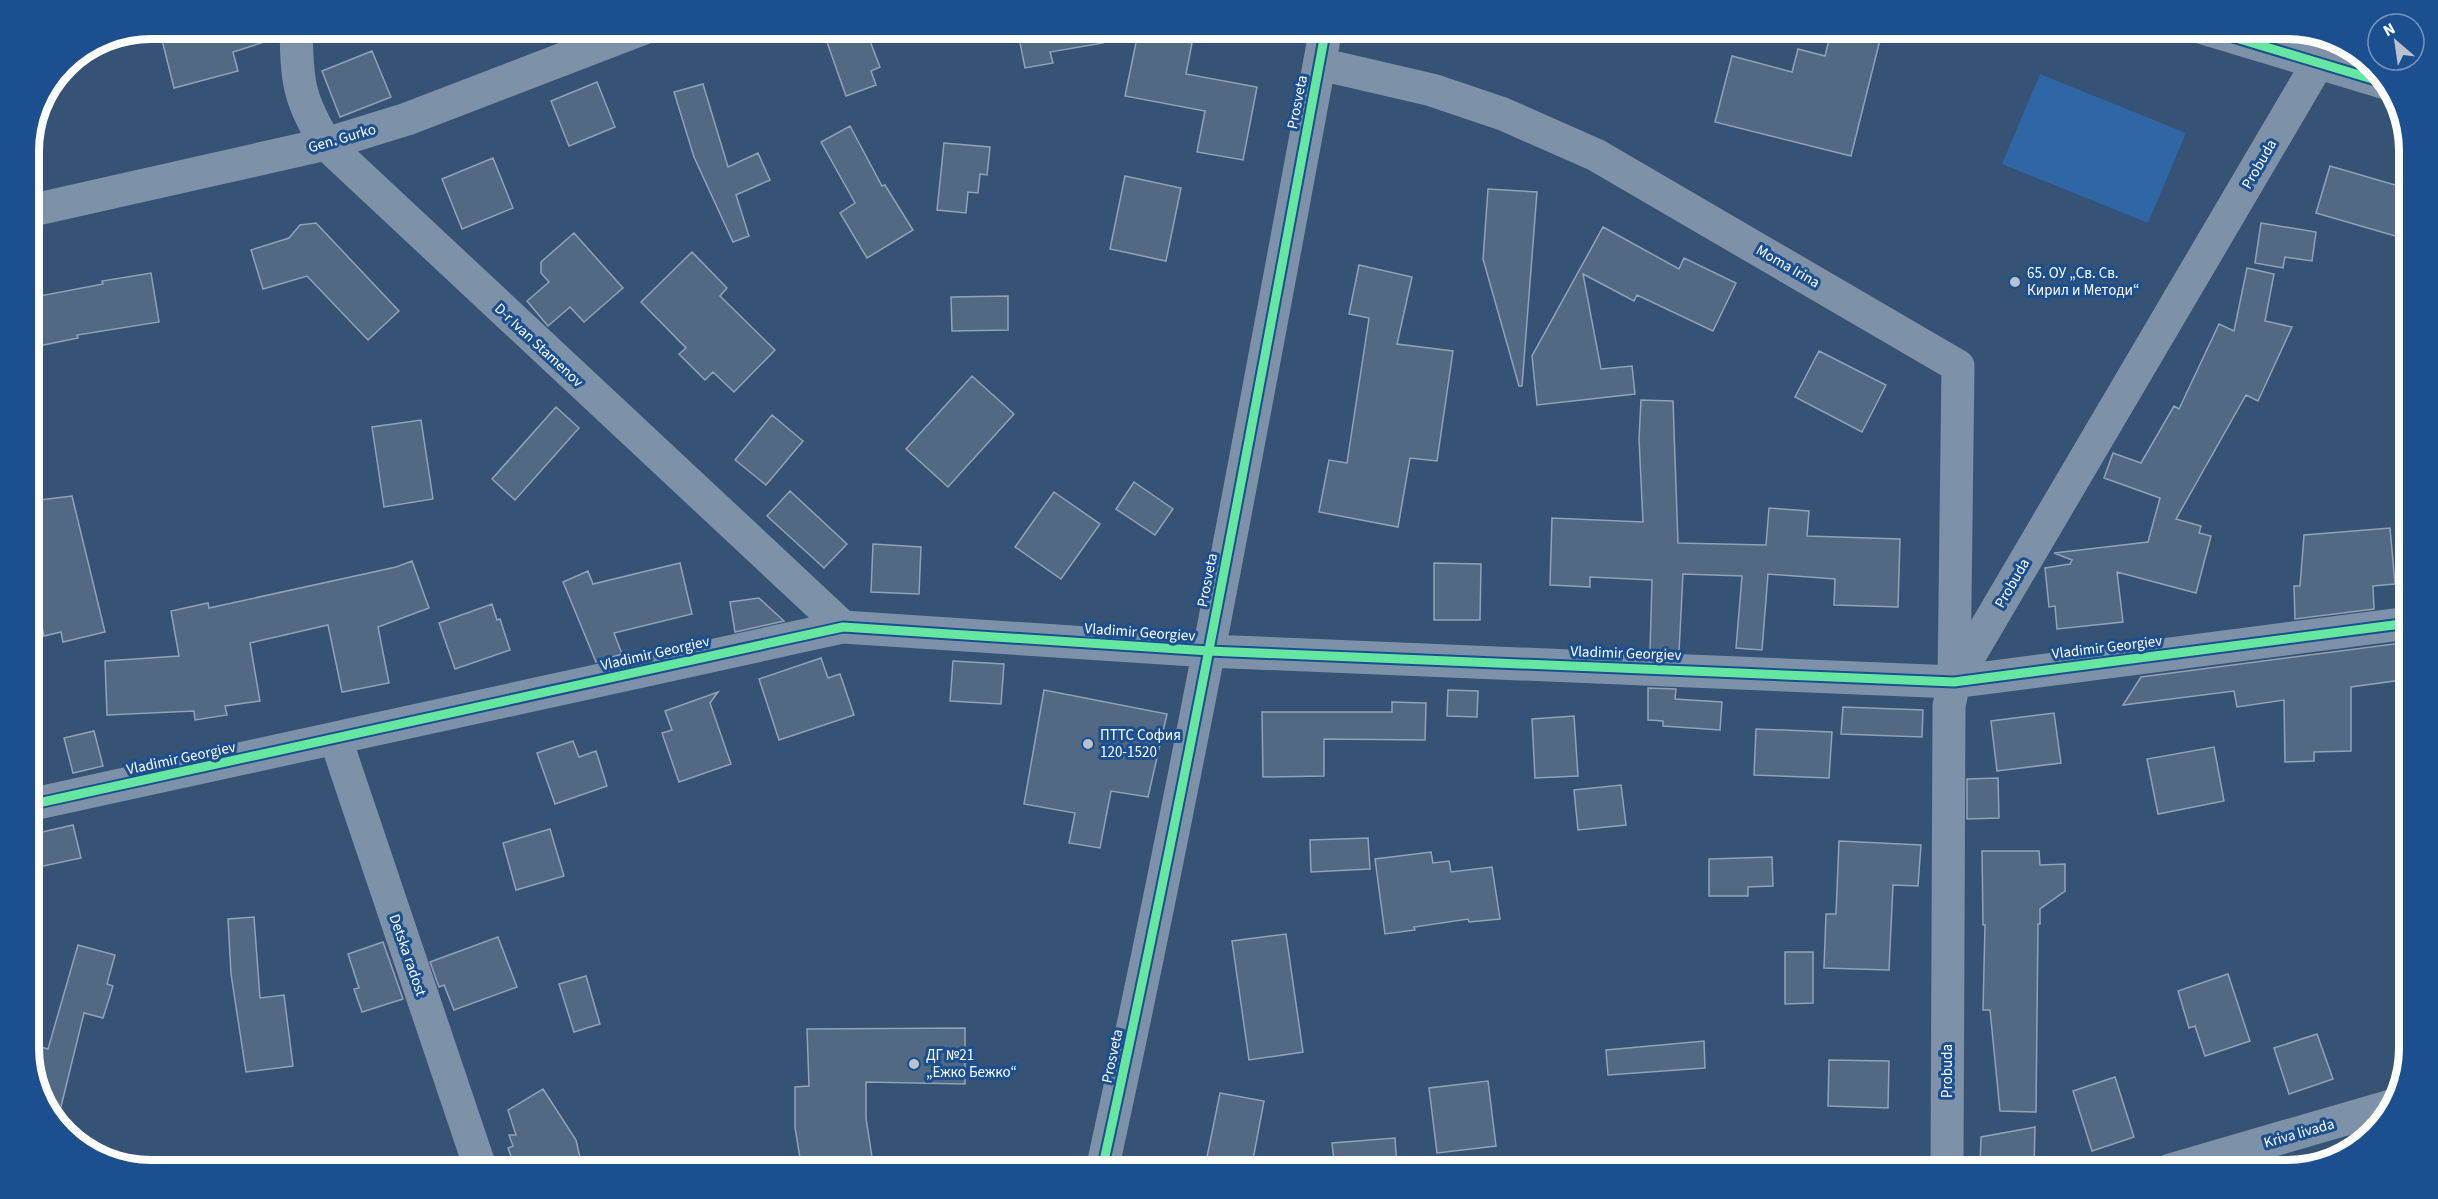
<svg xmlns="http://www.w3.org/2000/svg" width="2438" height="1199" viewBox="0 0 2438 1199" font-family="'Source Sans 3',sans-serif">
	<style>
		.green { fill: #2f66a5 }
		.building { fill: #526984; stroke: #92a2b6; stroke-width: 1.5 }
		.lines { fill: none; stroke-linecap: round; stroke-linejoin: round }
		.minor { stroke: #7d92a8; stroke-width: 33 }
		.cycleway-casing { stroke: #1b4f8f; stroke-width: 13 }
		.cycleway { stroke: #66e7a1; stroke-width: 9 }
		.poi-dot { fill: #b9c2ce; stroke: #1b4f8f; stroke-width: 2 }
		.labels { text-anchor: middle; stroke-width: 6; stroke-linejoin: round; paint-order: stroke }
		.street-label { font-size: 15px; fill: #fff; stroke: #1b4f8f }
		.poi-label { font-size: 15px; fill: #fff; stroke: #1b4f8f; text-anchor: start }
		.rim { fill: none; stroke: #fff; stroke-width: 8 }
	</style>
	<rect width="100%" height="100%" fill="#365274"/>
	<path class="green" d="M 2040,74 L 2186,133 L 2148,223 L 2002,164 Z"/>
	<path class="building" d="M 159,28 L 277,28 L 277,38 L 233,52 L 238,71 L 174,88 Z
		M 822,28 L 856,28 L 859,37 L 867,33 L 880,67 L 871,71 L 876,85 L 846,96 Z
		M 1017,28 L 1101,28 L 1103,43 L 1050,52 L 1053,63 L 1025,68 Z
		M 1832,28 L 1883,28 L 1851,156 L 1715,122 L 1732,56 L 1792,72 L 1798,49 L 1825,56 Z
		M 1138,33 L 1192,43 L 1186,74 L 1257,87 L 1243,160 L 1197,152 L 1205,111 L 1125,96 Z
		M 372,51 L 391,97 L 340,117 L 322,71 Z
		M 597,82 L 615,127 L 569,146 L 551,101 Z
		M 703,84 L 728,167 L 758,153 L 770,180 L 736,195 L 749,236 L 733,242 L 694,157 L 674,92 Z
		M 850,126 L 882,186 L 885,185 L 913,230 L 867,258 L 840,213 L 855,203 L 821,142 Z
		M 944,143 L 990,147 L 987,175 L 980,174 L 978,193 L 968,192 L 966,213 L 937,210 Z
		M 493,158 L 513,208 L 462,229 L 442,179 Z
		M 2330,166 L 2409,189 L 2409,240 L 2316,213 Z
		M 1125,176 L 1181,188 L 1166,261 L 1110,249 Z
		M 1488,189 L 1537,192 L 1522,386 L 1519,386 L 1483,259 Z
		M 316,223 L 399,311 L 368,340 L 307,276 L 263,289 L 251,250 L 289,238 L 300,225 Z
		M 2261,223 L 2316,232 L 2312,261 L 2285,257 L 2283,268 L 2255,263 Z
		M 1603,227 L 1679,269 L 1684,258 L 1736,283 L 1713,331 L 1637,295 L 1634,301 L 1583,274 L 1601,369 L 1632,366 L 1635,394 L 1537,405 L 1532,356 Z
		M 574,233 L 623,288 L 584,322 L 570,307 L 548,326 L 527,301 L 549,282 L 541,273 L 541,262 Z
		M 692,252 L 727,288 L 720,296 L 775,350 L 734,392 L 713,372 L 705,380 L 679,354 L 686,348 L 641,302 Z
		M 1359,265 L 1412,277 L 1397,344 L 1453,351 L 1437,461 L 1410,458 L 1398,527 L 1319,512 L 1329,460 L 1347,463 L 1369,318 L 1349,314 Z
		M 2247,268 L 2274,274 L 2265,321 L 2292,327 L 2258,401 L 2246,395 L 2176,519 L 2201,526 L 2199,533 L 2211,536 L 2196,593 L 2117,572 L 2123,622 L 2057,629 L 2055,606 L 2049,607 L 2045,568 L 2070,564 L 2072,560 L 2054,553 L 2148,542 L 2160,498 L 2104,478 L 2113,453 L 2141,463 L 2174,406 L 2179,409 L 2219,324 L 2234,331 Z
		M 151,273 L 159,322 L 77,335 L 78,338 L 29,348 L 29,298 L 103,284 L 102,281 Z
		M 1008,296 L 1008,330 L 952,331 L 951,297 Z
		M 1819,351 L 1886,385 L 1862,432 L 1795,397 Z
		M 972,376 L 1014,414 L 948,487 L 906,449 Z
		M 1641,400 L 1673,401 L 1678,543 L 1766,545 L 1769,508 L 1809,511 L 1807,536 L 1900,539 L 1898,607 L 1834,605 L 1835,579 L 1768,574 L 1762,650 L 1736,648 L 1742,576 L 1683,574 L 1679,652 L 1650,651 L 1652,580 L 1590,577 L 1590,587 L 1550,585 L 1552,518 L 1643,522 L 1639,439 Z
		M 556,407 L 579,428 L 515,500 L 492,479 Z
		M 772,415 L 803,441 L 766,485 L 735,460 Z
		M 421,420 L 433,499 L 384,507 L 372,427 Z
		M 1134,482 L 1173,509 L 1155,535 L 1116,509 Z
		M 790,491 L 847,544 L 824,568 L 767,516 Z
		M 1054,492 L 1100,524 L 1061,579 L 1015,547 Z
		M 72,496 L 105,632 L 63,642 L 61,632 L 44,636 L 29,571 L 29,560 L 38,557 L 31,501 Z
		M 2390,528 L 2395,584 L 2373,586 L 2374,609 L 2295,619 L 2294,586 L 2300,586 L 2304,535 Z
		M 873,544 L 921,547 L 919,594 L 871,592 Z
		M 412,561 L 429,608 L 378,627 L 389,683 L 342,692 L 328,625 L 250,643 L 260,701 L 225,706 L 227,715 L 195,720 L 194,711 L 107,715 L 105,661 L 179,656 L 171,611 L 208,603 L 209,608 L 396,567 Z
		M 680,563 L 692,614 L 614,633 L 622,654 L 596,662 L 563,582 L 588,571 L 593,584 Z
		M 1434,563 L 1481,564 L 1480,620 L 1434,620 Z
		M 759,598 L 784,621 L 735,632 L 730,602 Z
		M 492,604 L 497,620 L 500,619 L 510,650 L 455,669 L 439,623 Z
		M 2409,642 L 2409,679 L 2351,687 L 2351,751 L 2314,752 L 2314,761 L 2285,762 L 2284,700 L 2237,707 L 2234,691 L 2123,705 L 2141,677 Z
		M 821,658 L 828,678 L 840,674 L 854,715 L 779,740 L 759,679 Z
		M 953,661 L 1004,664 L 1001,704 L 950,701 Z
		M 1648,688 L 1676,689 L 1675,699 L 1722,702 L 1720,730 L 1663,726 L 1663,721 L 1648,720 Z
		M 1044,690 L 1167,714 L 1148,797 L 1111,791 L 1100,848 L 1069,843 L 1075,813 L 1024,804 Z
		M 1448,690 L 1478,691 L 1477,717 L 1447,716 Z
		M 718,692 L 710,703 L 731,764 L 679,782 L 662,733 L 672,730 L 665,711 Z
		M 1392,702 L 1426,703 L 1425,740 L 1324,739 L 1324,776 L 1263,777 L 1262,712 L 1392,712 Z
		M 1843,707 L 1923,710 L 1922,737 L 1841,734 Z
		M 2054,713 L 2061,763 L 1997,771 L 1991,721 Z
		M 1574,716 L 1578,776 L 1535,778 L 1532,719 Z
		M 1756,729 L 1832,732 L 1829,778 L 1754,775 Z
		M 94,731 L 103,766 L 73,773 L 64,738 Z
		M 573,741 L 579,757 L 596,751 L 607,786 L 555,804 L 537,753 Z
		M 2214,747 L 2224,801 L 2158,814 L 2147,759 Z
		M 1998,778 L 1999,818 L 1967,819 L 1967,779 Z
		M 1621,785 L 1626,825 L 1578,830 L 1574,790 Z
		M 73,825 L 81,858 L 29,869 L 29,835 Z
		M 550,829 L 564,876 L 516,890 L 503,843 Z
		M 1368,838 L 1370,869 L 1311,872 L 1310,840 Z
		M 1839,841 L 1921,845 L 1918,886 L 1893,885 L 1889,970 L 1824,968 L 1826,914 L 1836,914 Z
		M 1982,851 L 2039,851 L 2040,865 L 2065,864 L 2065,891 L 2040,909 L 2040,924 L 2038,924 L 2036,1112 L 2000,1111 L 1990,1010 L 1983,1010 L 1985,925 L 1983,925 Z
		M 1431,852 L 1433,863 L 1449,861 L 1451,872 L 1492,867 L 1500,919 L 1469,922 L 1468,919 L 1414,927 L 1415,930 L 1385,934 L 1375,859 Z
		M 1772,857 L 1773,886 L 1748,887 L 1748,896 L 1709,896 L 1709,859 Z
		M 254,917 L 260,998 L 284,995 L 293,1066 L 246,1072 L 231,974 L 228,919 Z
		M 1286,934 L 1303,1052 L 1249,1060 L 1232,941 Z
		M 498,937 L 517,987 L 454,1010 L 444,985 L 439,987 L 430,962 Z
		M 383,942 L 403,999 L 362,1012 L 354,989 L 359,988 L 348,954 Z
		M 78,945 L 115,955 L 107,984 L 113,986 L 103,1018 L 84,1013 L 57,1123 L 49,1116 L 34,1073 L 41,1047 L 48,1049 Z
		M 1785,952 L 1813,952 L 1813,1003 L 1785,1004 Z
		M 2228,974 L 2250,1041 L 2205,1056 L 2195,1026 L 2189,1028 L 2178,991 Z
		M 586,976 L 600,1024 L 574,1032 L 559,984 Z
		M 965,1028 L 965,1084 L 866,1082 L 866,1118 L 874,1170 L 802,1170 L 795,1128 L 795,1087 L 809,1086 L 807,1029 Z
		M 2317,1034 L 2333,1079 L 2289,1094 L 2274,1048 Z
		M 1704,1041 L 1705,1068 L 1608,1075 L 1606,1050 Z
		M 1829,1060 L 1889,1061 L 1888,1108 L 1828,1106 Z
		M 2115,1077 L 2134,1137 L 2092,1151 L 2073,1091 Z
		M 1488,1081 L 1496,1146 L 1437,1153 L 1429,1088 Z
		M 543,1089 L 576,1140 L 581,1162 L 557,1170 L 516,1170 L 508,1148 L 513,1146 L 509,1135 L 516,1135 L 508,1110 Z
		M 1220,1093 L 1264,1101 L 1252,1165 L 1207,1157 Z
		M 2035,1127 L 2034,1170 L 1980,1168 L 1981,1137 Z
		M 1395,1138 L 1397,1167 L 1362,1170 L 1335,1170 L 1332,1143 Z"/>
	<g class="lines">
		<path class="minor" d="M 296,28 C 297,81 298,98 326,144 L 843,627
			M 2203,28 L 2389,84
			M 1320,64 L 1432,90 L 1503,114 L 1596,155 L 1958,366 L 1954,680
			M 29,211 L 326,144 L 407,119 L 644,28
			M 336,740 L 481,1170
			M 29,805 L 843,627 L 1209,651 L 1954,682 L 2409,623
			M 1102,1170 C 1185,792 1255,410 1326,28
			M 1947,1170 L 1949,706 L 1954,682 L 2318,63
			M 2170,1170 L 2394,1105"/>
		<g class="cycleway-casing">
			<path id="cycleway" d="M 2203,28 L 2389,84
				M 29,805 L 843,627 L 1209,651 L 1954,682 L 2409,623
				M 1102,1170 C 1185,792 1255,410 1326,28"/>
		</g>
		<use href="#cycleway" class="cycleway"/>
	</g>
	<g class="poi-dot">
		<circle cx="2015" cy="282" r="6"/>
		<circle cx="1088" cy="744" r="6"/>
		<circle cx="914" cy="1064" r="6"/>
	</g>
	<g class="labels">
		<g class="street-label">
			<text transform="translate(1297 102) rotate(-79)" y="5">Prosveta</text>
			<text transform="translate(342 138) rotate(-16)" y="5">Gen. Gurko</text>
			<text transform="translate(2259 164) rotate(-60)" y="5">Probuda</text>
			<text transform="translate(1788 266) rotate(30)" y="5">Moma Irina</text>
			<text transform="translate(539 345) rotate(43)" y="5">D-r Ivan Stamenov</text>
			<text transform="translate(1207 580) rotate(-79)" y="5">Prosveta</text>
			<text transform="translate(2012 583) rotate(-60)" y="5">Probuda</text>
			<text transform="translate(1140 632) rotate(4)" y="5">Vladimir Georgiev</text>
			<text transform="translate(2107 647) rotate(-7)" y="5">Vladimir Georgiev</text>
			<text transform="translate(655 653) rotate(-13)" y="5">Vladimir Georgiev</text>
			<text transform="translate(1626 653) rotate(2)" y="5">Vladimir Georgiev</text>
			<text transform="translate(181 758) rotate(-12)" y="5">Vladimir Georgiev</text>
			<text transform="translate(408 955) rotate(71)" y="5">Detska radost</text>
			<text transform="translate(1112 1056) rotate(-78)" y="5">Prosveta</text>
			<text transform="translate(1947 1071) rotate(-90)" y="5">Probuda</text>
			<text transform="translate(2299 1133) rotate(-16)" y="5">Kriva livada</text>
		</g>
		<g class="poi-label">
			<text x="2027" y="278">65. ОУ „Св. Св.<tspan x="2027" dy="17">Кирил и Методи“</tspan></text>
			<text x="1100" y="740">ПТТС София<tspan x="1100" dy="17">120-1520</tspan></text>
			<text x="926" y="1060">ДГ №21<tspan x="926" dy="17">„Ежко Бежко“</tspan></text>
		</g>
	</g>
	<path d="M0 0H2438V1199H0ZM151 39H2287A112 112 0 0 1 2399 151V1048A112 112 0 0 1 2287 1160H151A112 112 0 0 1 39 1048V151A112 112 0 0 1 151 39Z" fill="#1b4f8f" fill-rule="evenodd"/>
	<path class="rim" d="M151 39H2287A112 112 0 0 1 2399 151V1048A112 112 0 0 1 2287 1160H151A112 112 0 0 1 39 1048V151A112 112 0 0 1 151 39Z"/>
	<g transform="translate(2396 42) rotate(331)"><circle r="28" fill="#1b4f8f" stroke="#7695bc" stroke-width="1.5"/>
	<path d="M0-4.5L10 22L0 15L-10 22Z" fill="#b9c2ce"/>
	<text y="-9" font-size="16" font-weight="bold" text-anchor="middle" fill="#ffffff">N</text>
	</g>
</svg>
